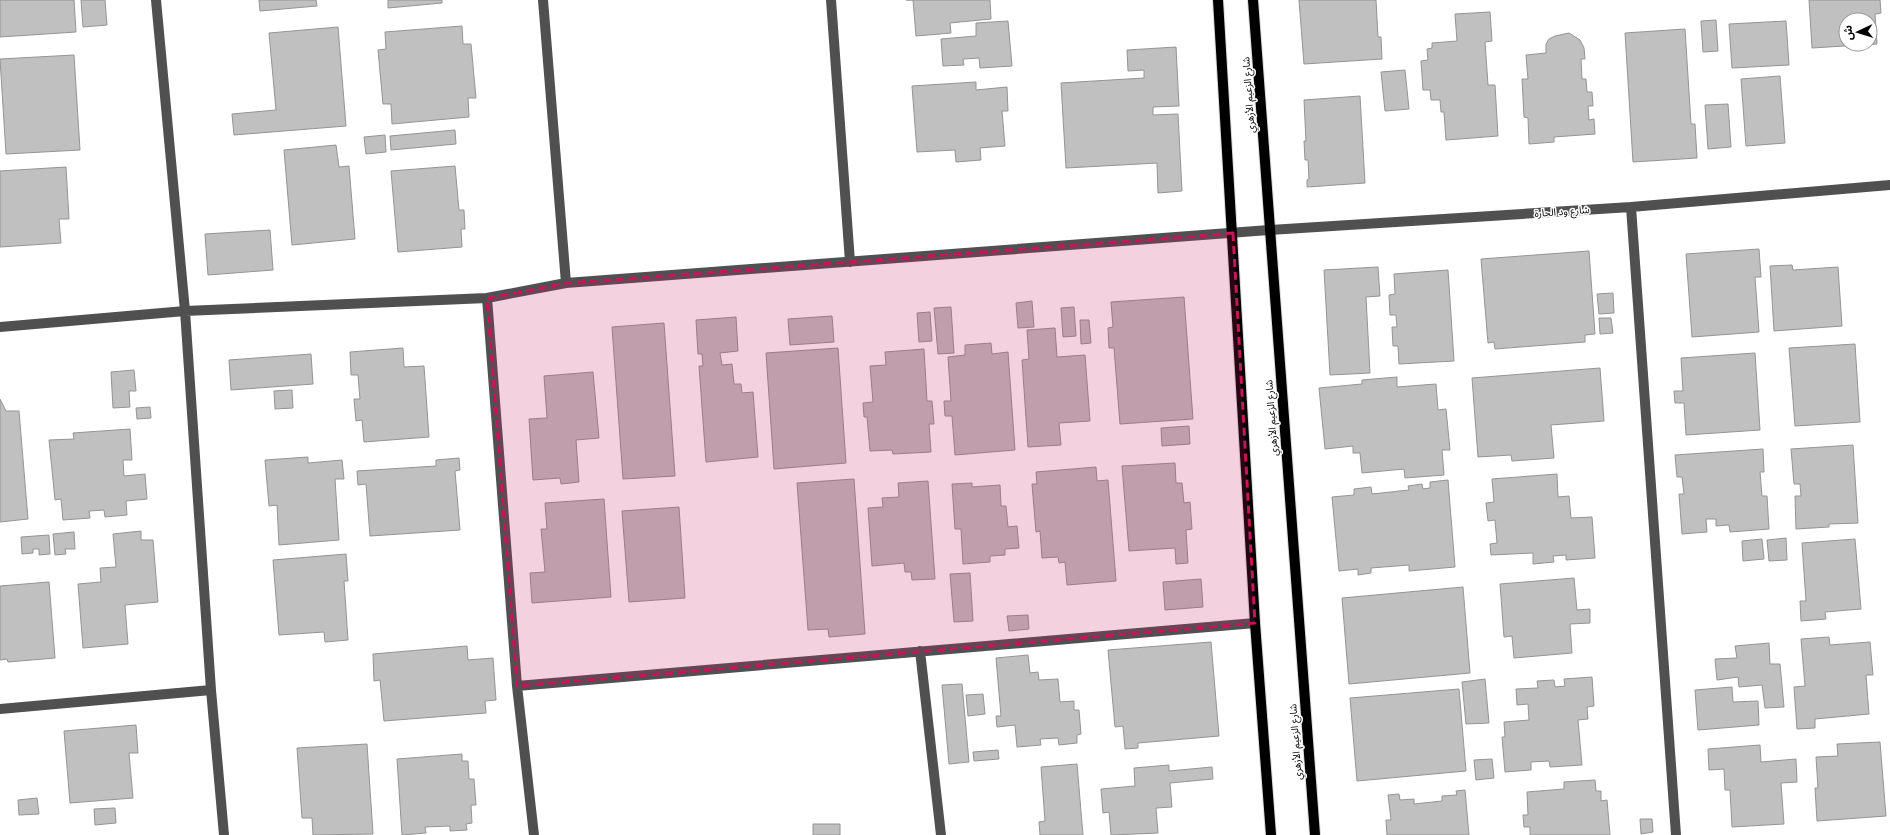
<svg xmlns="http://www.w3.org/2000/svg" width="1890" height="835" viewBox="0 0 1890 835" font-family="Raleway,'Noto Sans Arabic',sans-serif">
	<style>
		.building { fill: #c0c0c0; stroke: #949494; fill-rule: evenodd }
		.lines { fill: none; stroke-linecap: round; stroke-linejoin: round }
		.major-casing { stroke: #dbdbdb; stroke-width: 12 }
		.minor { stroke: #505050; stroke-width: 10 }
		.major { stroke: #000; stroke-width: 10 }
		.marked { fill: #c2185b; fill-opacity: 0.2; stroke: #c2185b; stroke-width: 3; stroke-dasharray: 8 5; stroke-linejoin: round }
		.labels { text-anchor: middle; stroke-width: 3; stroke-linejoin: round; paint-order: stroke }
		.street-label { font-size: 10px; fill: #000; stroke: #fff }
	</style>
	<rect width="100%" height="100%" fill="#fff"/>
	<path class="building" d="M 0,0 L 74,0 L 76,32 L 0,37 Z
		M 81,0 L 105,0 L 107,25 L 83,27 Z
		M 259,0 L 316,0 L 317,6 L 260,11 Z
		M 388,0 L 442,0 L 442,3 L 388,8 Z
		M 906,0 L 990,0 L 991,19 L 950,23 L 951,33 L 916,36 L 913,0 Z
		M 1299,0 L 1376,0 L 1378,37 L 1381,37 L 1382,59 L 1304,64 Z
		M 1809,0 L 1880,0 L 1881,13 L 1875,14 L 1877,44 L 1812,48 ZM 1846,20 L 1870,20 L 1870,44 L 1846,44 Z
		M 1490,12 L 1492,41 L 1485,42 L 1488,85 L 1495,85 L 1498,136 L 1446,140 L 1444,112 L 1441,112 L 1440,100 L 1431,100 L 1430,90 L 1423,90 L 1421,61 L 1428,60 L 1427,49 L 1432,48 L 1432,43 L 1457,41 L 1455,14 Z
		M 1716,20 L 1718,51 L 1703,52 L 1701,21 Z
		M 1008,21 L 1012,66 L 980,68 L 979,58 L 963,59 L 964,65 L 943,66 L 941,39 L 976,36 L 976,23 Z
		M 1786,21 L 1789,65 L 1732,68 L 1729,24 Z
		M 462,26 L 463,44 L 471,44 L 476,98 L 468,98 L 469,117 L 392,124 L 391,104 L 383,104 L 378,50 L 386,49 L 385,32 Z
		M 338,27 L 346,126 L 234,135 L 232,114 L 276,110 L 269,33 Z
		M 1685,29 L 1691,124 L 1695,124 L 1697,158 L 1633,162 L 1625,33 Z
		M 1569,33 L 1580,40 L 1584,48 L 1585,59 L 1581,59 L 1582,79 L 1586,79 L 1587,92 L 1592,92 L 1593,106 L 1588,106 L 1589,120 L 1594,119 L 1595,134 L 1554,137 L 1554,142 L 1529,144 L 1528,118 L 1524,117 L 1522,79 L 1528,79 L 1526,55 L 1546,53 L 1546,44 L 1549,39 L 1555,36 Z
		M 1176,47 L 1179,106 L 1153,107 L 1153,115 L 1178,114 L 1182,191 L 1158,193 L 1157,163 L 1066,168 L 1061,83 L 1144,78 L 1144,70 L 1128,71 L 1127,50 Z
		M 74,55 L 80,150 L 6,154 L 0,59 Z
		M 1405,70 L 1409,109 L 1385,111 L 1381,72 Z
		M 1780,76 L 1785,143 L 1746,146 L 1741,79 Z
		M 976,82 L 976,90 L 1007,87 L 1008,111 L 1002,111 L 1005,146 L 980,148 L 981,160 L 956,162 L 955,150 L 917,152 L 912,86 Z
		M 1360,96 L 1365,183 L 1307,187 L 1307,180 L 1309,179 L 1308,160 L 1305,160 L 1304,141 L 1306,141 L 1304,100 Z
		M 1728,104 L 1731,147 L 1708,149 L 1705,105 Z
		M 455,130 L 456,144 L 391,150 L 390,136 Z
		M 385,135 L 386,152 L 366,154 L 364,137 Z
		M 336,145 L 339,167 L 349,166 L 355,239 L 292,245 L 284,150 Z
		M 455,166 L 459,210 L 464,210 L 465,229 L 461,229 L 462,247 L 398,252 L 391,171 Z
		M 66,167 L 69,219 L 59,219 L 61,243 L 0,247 L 0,171 Z
		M 270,230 L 273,270 L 208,275 L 205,234 Z
		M 1759,249 L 1761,277 L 1755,277 L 1759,332 L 1692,337 L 1686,254 Z
		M 1589,251 L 1595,334 L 1585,335 L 1585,342 L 1495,349 L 1494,342 L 1488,343 L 1481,259 Z
		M 1792,265 L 1793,270 L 1838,267 L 1842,326 L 1774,331 L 1770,266 Z
		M 1378,267 L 1380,296 L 1366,297 L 1370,373 L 1330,375 L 1324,270 Z
		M 1448,270 L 1454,361 L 1399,364 L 1398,346 L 1393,346 L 1392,327 L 1397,327 L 1396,315 L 1390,315 L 1389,295 L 1395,294 L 1394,274 Z
		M 1613,293 L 1614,313 L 1599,314 L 1597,294 Z
		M 1184,297 L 1193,419 L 1120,424 L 1114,348 L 1109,348 L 1108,328 L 1113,327 L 1111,302 Z
		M 1032,301 L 1034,327 L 1018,328 L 1016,303 Z
		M 951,307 L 954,353 L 938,354 L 934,308 Z
		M 1074,307 L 1076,336 L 1063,337 L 1061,308 Z
		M 930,312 L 932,341 L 919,342 L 917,313 Z
		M 832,316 L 834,342 L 790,345 L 788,319 Z
		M 736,317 L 738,351 L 720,353 L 722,365 L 732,364 L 734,384 L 741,384 L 742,393 L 753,392 L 758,457 L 706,462 L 699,366 L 703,366 L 702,354 L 698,354 L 696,320 Z
		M 1599,318 L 1611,318 L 1613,333 L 1600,334 Z
		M 1080,320 L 1089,320 L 1091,343 L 1081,344 Z
		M 664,323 L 675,476 L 623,479 L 612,327 Z
		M 1055,328 L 1057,357 L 1085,355 L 1090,421 L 1059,423 L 1061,445 L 1028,447 L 1022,360 L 1029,359 L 1027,330 Z
		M 991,343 L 992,354 L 1008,352 L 1015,450 L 955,455 L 952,416 L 945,416 L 944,401 L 951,401 L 948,357 L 965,355 L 965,345 Z
		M 1855,344 L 1860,422 L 1795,426 L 1789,348 Z
		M 403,348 L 404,367 L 424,366 L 429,437 L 364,442 L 362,420 L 356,421 L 354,399 L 360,399 L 358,375 L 351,375 L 350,352 Z
		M 838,348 L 846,463 L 774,469 L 766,353 Z
		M 924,349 L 927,401 L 932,401 L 934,424 L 929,424 L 931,452 L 893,454 L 892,450 L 870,451 L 867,417 L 864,417 L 863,403 L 873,402 L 870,366 L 886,365 L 885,352 Z
		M 1755,353 L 1760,430 L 1686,435 L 1684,403 L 1675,403 L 1674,391 L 1683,391 L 1681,358 Z
		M 311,354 L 313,384 L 231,390 L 229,360 Z
		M 1600,368 L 1604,421 L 1551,425 L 1554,458 L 1512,461 L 1511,455 L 1478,457 L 1472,378 Z
		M 134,370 L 136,391 L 129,391 L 130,407 L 113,408 L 111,372 Z
		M 593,372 L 599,438 L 576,440 L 579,482 L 561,484 L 560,478 L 533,480 L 529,419 L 547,418 L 544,376 Z
		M 1397,377 L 1397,387 L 1436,384 L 1438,410 L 1446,409 L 1450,450 L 1442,450 L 1444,475 L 1405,478 L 1404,469 L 1362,473 L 1360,453 L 1353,453 L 1353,446 L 1325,449 L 1319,388 L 1362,384 L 1362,380 Z
		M 292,390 L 293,408 L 275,409 L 274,391 Z
		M 0,399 L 6,411 L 19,411 L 28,519 L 0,522 Z
		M 150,407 L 151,418 L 137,419 L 136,408 Z
		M 1189,426 L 1190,444 L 1162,446 L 1161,428 Z
		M 130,429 L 132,460 L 123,460 L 124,476 L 145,474 L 147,499 L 126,501 L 127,515 L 105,517 L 104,510 L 89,511 L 90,518 L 63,520 L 61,499 L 55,500 L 49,440 L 74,439 L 73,433 Z
		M 1853,445 L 1858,523 L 1829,524 L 1829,527 L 1796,529 L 1795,496 L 1801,496 L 1800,484 L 1794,484 L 1791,449 Z
		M 1763,449 L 1764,472 L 1760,472 L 1762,496 L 1767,496 L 1769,529 L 1730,532 L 1729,525 L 1716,526 L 1716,519 L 1706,519 L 1707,532 L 1682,534 L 1679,494 L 1684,494 L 1682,477 L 1677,477 L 1675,455 Z
		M 308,457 L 308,463 L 342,460 L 344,479 L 335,479 L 339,540 L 279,545 L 277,505 L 269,506 L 265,460 Z
		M 459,458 L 460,470 L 455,471 L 460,530 L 370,536 L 366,484 L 358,485 L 357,471 L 436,466 L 436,460 Z
		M 1175,463 L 1176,483 L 1182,483 L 1184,503 L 1190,502 L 1192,529 L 1186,530 L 1188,563 L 1176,564 L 1175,548 L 1129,551 L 1122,466 Z
		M 1096,467 L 1097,481 L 1108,480 L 1116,581 L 1067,585 L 1065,562 L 1059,563 L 1058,557 L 1042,558 L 1040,531 L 1036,532 L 1032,484 L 1037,484 L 1036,472 Z
		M 1557,474 L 1558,497 L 1569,496 L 1571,518 L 1592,517 L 1595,558 L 1566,560 L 1566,555 L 1553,556 L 1554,562 L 1533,564 L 1533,553 L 1491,555 L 1490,544 L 1497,543 L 1495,520 L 1488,521 L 1486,503 L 1494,502 L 1492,479 Z
		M 854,479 L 865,634 L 829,637 L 828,629 L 808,630 L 797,483 Z
		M 1448,480 L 1455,567 L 1409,571 L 1409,565 L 1371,568 L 1371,573 L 1358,575 L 1358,569 L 1339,571 L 1332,497 L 1354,495 L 1354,489 L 1371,487 L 1372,494 L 1409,490 L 1408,486 L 1422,484 L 1423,489 L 1430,488 L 1430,482 Z
		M 928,481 L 935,579 L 912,580 L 911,572 L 905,572 L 904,563 L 872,566 L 868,508 L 883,507 L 882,498 L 899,497 L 898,483 Z
		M 972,483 L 972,487 L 1000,485 L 1001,506 L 1006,506 L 1008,527 L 1017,526 L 1019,548 L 1005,549 L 1005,555 L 990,556 L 990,562 L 963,564 L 961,529 L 955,529 L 952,484 Z
		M 604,499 L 611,597 L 532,603 L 530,573 L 545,572 L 541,529 L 547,529 L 545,503 Z
		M 679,507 L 685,598 L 629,602 L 622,511 Z
		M 141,531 L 141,540 L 153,540 L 158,602 L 125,605 L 128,644 L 83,648 L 78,584 L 101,582 L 100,568 L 116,567 L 113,534 Z
		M 74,532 L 75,549 L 65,549 L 66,554 L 55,555 L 53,534 Z
		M 49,535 L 50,554 L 39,555 L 39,549 L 33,549 L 33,553 L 22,554 L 21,537 Z
		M 1786,538 L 1787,560 L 1769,561 L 1767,540 Z
		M 1762,539 L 1764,559 L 1743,561 L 1742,541 Z
		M 1855,539 L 1861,609 L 1825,612 L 1826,619 L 1801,621 L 1800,601 L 1806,601 L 1802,543 Z
		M 346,554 L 348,581 L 344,581 L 348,640 L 325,642 L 324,632 L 279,635 L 273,560 Z
		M 970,573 L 973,621 L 954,622 L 950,574 Z
		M 1574,578 L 1577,610 L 1590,609 L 1590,623 L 1570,624 L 1572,653 L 1514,658 L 1512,636 L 1504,637 L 1500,584 Z
		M 1201,579 L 1203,607 L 1165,610 L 1163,582 Z
		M 49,582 L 55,658 L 8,662 L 7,659 L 0,660 L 0,586 Z
		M 1463,587 L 1470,673 L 1349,684 L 1342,598 Z
		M 1028,615 L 1029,629 L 1009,631 L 1007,616 Z
		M 1829,637 L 1830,645 L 1870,642 L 1873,675 L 1866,675 L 1869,714 L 1815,719 L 1815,728 L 1797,729 L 1794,687 L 1805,686 L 1801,639 Z
		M 1211,642 L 1219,736 L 1138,743 L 1138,748 L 1125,749 L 1123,726 L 1115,727 L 1108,650 Z
		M 1769,643 L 1770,664 L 1780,664 L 1784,707 L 1765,708 L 1762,685 L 1739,687 L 1738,677 L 1717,680 L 1715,659 L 1737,658 L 1735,646 Z
		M 467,646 L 468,660 L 493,658 L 496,700 L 485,701 L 486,713 L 384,721 L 380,680 L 374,681 L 373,654 Z
		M 1028,655 L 1030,673 L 1038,672 L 1039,680 L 1058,679 L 1060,702 L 1074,701 L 1074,710 L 1079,710 L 1081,734 L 1077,735 L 1077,743 L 1059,745 L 1058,738 L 1040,739 L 1041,745 L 1017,747 L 1015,725 L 997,727 L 996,716 L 1001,716 L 996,658 Z
		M 1592,677 L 1594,706 L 1587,707 L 1588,719 L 1578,720 L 1582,765 L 1550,767 L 1549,761 L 1531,762 L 1531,770 L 1505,772 L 1502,737 L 1505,737 L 1504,722 L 1529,720 L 1528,704 L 1517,705 L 1516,689 L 1538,688 L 1537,681 L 1554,680 L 1555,687 L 1565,686 L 1564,679 Z
		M 1485,679 L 1489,723 L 1466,724 L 1462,682 Z
		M 962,684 L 969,762 L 949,764 L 942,685 Z
		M 1732,687 L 1733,702 L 1758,701 L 1759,725 L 1698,730 L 1695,690 Z
		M 1459,689 L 1466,771 L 1357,781 L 1350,698 Z
		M 983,694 L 985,714 L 968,716 L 966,695 Z
		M 136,725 L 138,753 L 129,753 L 133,798 L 70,803 L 64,731 Z
		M 1880,742 L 1886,816 L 1817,821 L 1815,788 L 1818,788 L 1816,757 L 1838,756 L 1837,744 Z
		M 367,744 L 373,834 L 313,835 L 312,818 L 302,818 L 297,748 Z
		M 1760,745 L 1761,762 L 1796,759 L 1797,782 L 1781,783 L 1784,824 L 1732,827 L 1730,790 L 1725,790 L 1724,769 L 1709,770 L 1708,749 Z
		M 998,750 L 999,759 L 974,761 L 973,752 Z
		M 462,754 L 462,761 L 468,761 L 469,779 L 474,779 L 476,805 L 471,805 L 472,823 L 466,824 L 467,830 L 450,831 L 450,826 L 425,827 L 426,833 L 402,835 L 397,759 Z
		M 1492,759 L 1494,778 L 1476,780 L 1474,760 Z
		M 1077,764 L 1083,835 L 1040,835 L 1039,822 L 1045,821 L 1041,767 Z
		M 1169,765 L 1169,771 L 1212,767 L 1213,779 L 1170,783 L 1172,807 L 1156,808 L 1158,833 L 1111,835 L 1109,812 L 1103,813 L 1101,789 L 1135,786 L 1134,768 Z
		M 1595,780 L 1596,791 L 1601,791 L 1601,801 L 1607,800 L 1610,835 L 1530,835 L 1530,827 L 1524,827 L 1523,815 L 1528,815 L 1527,792 L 1564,789 L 1564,782 Z
		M 1465,790 L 1469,835 L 1387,835 L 1386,820 L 1391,820 L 1388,795 L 1399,794 L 1400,800 L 1414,799 L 1414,804 L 1442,801 L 1442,796 L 1457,795 L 1456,791 Z
		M 37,798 L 39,814 L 19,815 L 18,800 Z
		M 115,808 L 116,823 L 95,825 L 94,809 Z
		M 1640,819 L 1652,819 L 1653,832 L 1641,834 Z
		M 813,824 L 840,824 L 840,835 L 813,835 Z"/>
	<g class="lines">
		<g class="major-casing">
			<path id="major" d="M 1218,0 L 1255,623 L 1271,835
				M 1253,0 L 1315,835"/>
		</g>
		<path class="minor" d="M 156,0 L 185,311 L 211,690 L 224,835
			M 543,0 L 566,283
			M 831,0 L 850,262
			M 1631,207 L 1676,835
			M 487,298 L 517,686 L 534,835
			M 0,327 L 185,311 L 487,298 L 566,283 L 1269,230 L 1631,207 L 1890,185
			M 920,651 L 941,835
			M 517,686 L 1255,623
			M 0,709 L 211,690"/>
		<use href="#major" class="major"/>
	</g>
	<path class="marked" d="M 1233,233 L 1255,623 L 517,686 L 487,298 L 566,283 Z"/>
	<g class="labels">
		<g class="street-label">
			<text transform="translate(1248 95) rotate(-94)" y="4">شارع الزعيم الأزهري</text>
			<text transform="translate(1562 211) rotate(-4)" y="4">شارع ود الحارة</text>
			<text transform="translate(1271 418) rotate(-94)" y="4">شارع الزعيم الأزهري</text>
			<text transform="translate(1295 742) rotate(-94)" y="4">شارع الزعيم الأزهري</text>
		</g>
	</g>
	<g transform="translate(1858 32) rotate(266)"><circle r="19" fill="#ffffff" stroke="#999999"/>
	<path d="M0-3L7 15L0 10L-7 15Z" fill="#000000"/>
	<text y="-6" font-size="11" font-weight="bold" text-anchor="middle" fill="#000000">ش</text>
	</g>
</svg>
